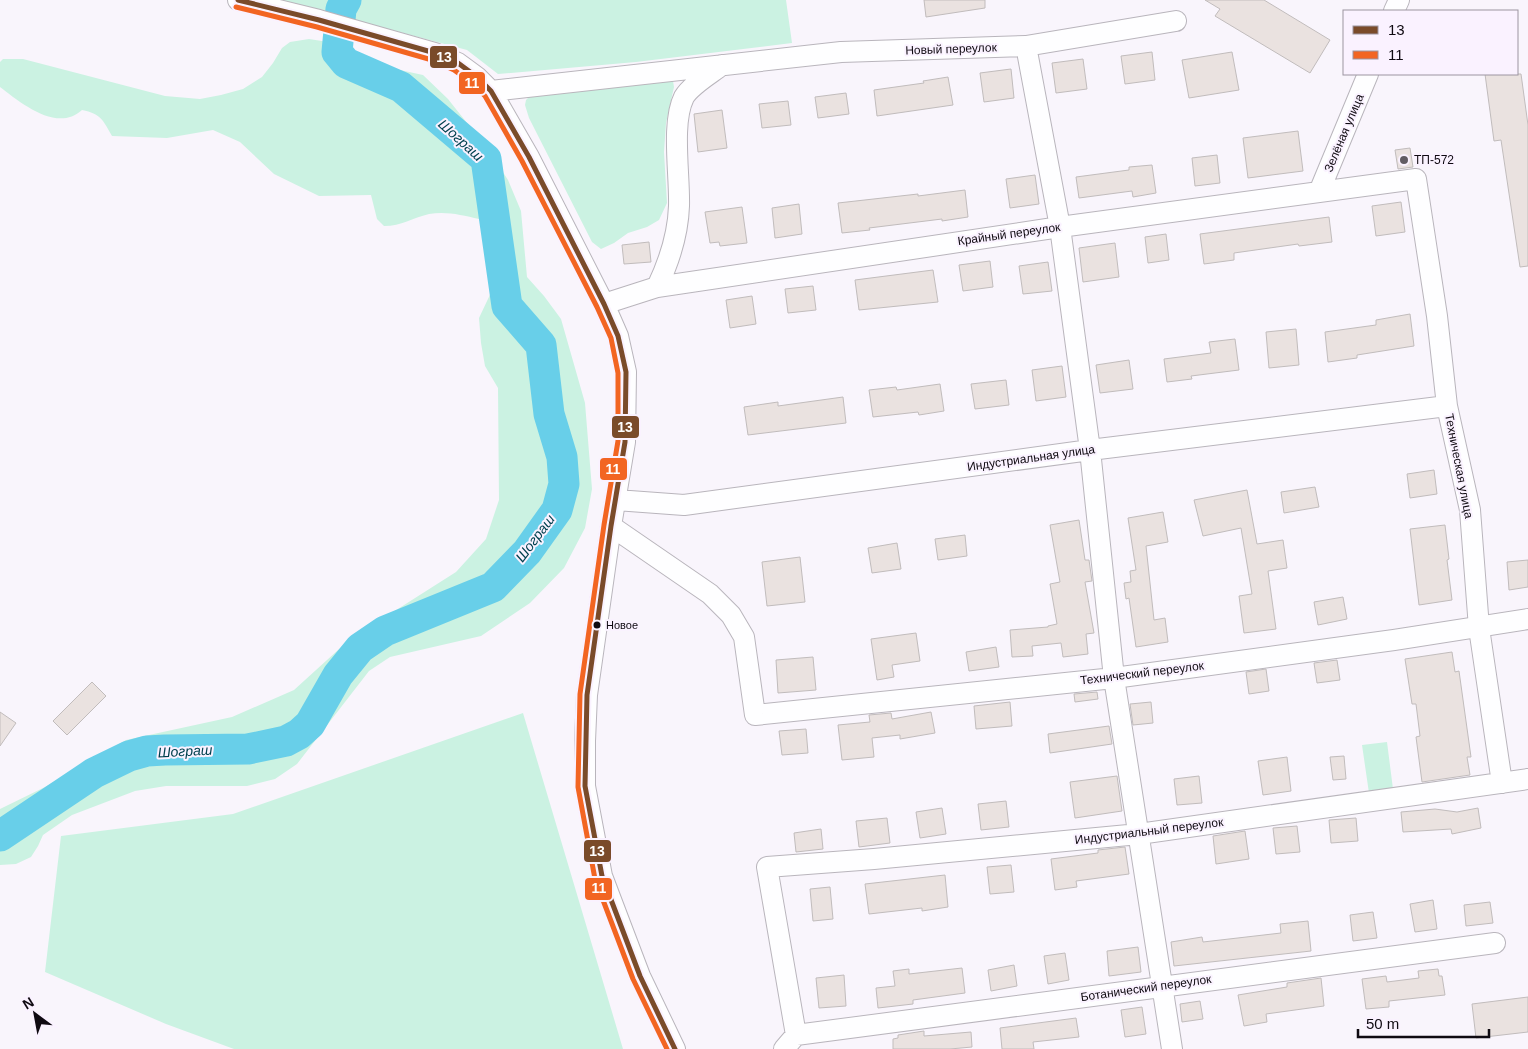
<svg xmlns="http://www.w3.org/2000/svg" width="1528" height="1049" viewBox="0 0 1528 1049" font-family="Helvetica,sans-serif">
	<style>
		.green { fill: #cbf2e2 }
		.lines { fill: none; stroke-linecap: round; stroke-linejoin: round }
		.river { stroke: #68cfe9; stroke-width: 31 }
		.building { fill: #eae2e0; stroke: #c1bcbc }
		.minor-casing { stroke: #b9b5bc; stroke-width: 22 }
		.minor { stroke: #fefeff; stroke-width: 20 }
		.bus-1-casing { stroke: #faf2ff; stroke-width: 9 }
		.bus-2-casing { stroke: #faf2ff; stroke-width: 9 }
		.bus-1 { stroke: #7a4b2a; stroke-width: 5 }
		.bus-2 { stroke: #f26522; stroke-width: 5 }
		.poi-dot { fill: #615c63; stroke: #faf2ff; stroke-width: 2 }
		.bus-dot { fill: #0f0a11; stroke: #faf2ff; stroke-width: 2 }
		.labels { text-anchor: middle; stroke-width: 4; stroke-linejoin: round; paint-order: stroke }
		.bus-label { font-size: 11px; fill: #0f0a11; stroke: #faf2ff; text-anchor: start }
		.street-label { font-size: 12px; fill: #0f0a11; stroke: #faf2ff }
		.poi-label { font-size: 12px; fill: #0f0a11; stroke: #faf2ff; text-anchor: start }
		.water-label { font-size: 14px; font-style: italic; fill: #00404e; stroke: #faf2ff }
		.line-badge { stroke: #faf2ff; stroke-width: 2 }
		.badge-label { font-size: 14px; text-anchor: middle; font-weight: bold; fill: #fff }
	</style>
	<rect width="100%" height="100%" fill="#f9f5fc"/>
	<path class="green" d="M 279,0 L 786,0 L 792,43 L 636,62 L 498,74 L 467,50 Z
		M 309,39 L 341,44 L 359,58 L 377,65 L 423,75 L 448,99 L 490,152 L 508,180 L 521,211 L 527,277 L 544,296 L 561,319 L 585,403 L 592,489 L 585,528 L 564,568 L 530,603 L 481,636 L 390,657 L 369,671 L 297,764 L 275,779 L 247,786 L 166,786 L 135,791 L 72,815 L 43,835 L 38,846 L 31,857 L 16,864 L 0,865 L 0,809 L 45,787 L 126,740 L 232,717 L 294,690 L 349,640 L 456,572 L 486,539 L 499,500 L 498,388 L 485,366 L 481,343 L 479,318 L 496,282 L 490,241 L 479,219 C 462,215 446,211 429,214 C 412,218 402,226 384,226 L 377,219 L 371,195 L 319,196 L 274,174 L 240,142 L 213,130 L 167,138 L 112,136 C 103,120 101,114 82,110 C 57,133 21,103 0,87 L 0,62 L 3,59 L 23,59 L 165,96 L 200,99 L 221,95 L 243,89 L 262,77 L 273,63 L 282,48 L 290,42 Z
		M 666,80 L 673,81 L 674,87 L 666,123 L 664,152 L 667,203 L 659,220 L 647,227 L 628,233 L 614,243 L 601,249 L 592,242 L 529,118 L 525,105 L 526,100 L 531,95 Z
		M 523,713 L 623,1049 L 234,1049 L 166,1024 L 45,972 L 61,836 L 233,814 Z
		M 1387,742 L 1393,789 L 1369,793 L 1362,745 Z"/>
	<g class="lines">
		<path class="river" d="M 0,836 L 94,773 L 129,756 L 147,751 L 165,750 L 248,749 L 286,741 L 299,734 L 310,724 L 338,675 L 360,648 L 385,631 L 493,587 L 527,552 L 557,510 L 564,484 L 562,457 L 549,414 L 541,345 L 507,306 L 486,159 L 401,87 L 346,63 L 337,52 L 341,9 L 346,0"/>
	</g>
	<path class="building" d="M 924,0 L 985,0 L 985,8 L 926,17 Z
		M 1205,0 L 1264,0 L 1330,40 L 1310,73 L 1215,16 L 1220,9 Z
		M 1152,52 L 1155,80 L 1125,84 L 1121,56 Z
		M 1232,52 L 1239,90 L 1189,98 L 1182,60 Z
		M 1083,59 L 1087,89 L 1056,93 L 1052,63 Z
		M 1011,69 L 1014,98 L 984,102 L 980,73 Z
		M 1485,74 L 1521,74 L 1528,125 L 1528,266 L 1520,267 L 1501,140 L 1494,141 Z
		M 948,77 L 953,105 L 877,116 L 874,90 L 924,83 L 923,81 Z
		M 846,93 L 849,114 L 818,118 L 815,97 Z
		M 788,101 L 791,125 L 762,128 L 759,104 Z
		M 722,110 L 727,148 L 698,152 L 694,114 Z
		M 1298,131 L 1303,171 L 1248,178 L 1243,138 Z
		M 1410,148 L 1413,167 L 1398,169 L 1395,150 Z
		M 1217,155 L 1220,183 L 1195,186 L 1192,158 Z
		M 1152,165 L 1156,193 L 1133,197 L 1132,191 L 1079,198 L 1076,177 L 1129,170 L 1129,167 Z
		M 1035,175 L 1039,204 L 1010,208 L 1006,179 Z
		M 965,190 L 968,217 L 942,221 L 942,219 L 869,228 L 870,230 L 842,233 L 838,203 L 918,194 L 918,196 Z
		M 1401,202 L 1405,232 L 1376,236 L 1372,206 Z
		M 799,204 L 802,234 L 775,238 L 772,208 Z
		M 742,207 L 747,243 L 720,246 L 719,242 L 710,243 L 705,212 Z
		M 1329,217 L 1332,242 L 1299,246 L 1298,244 L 1234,253 L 1234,260 L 1204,264 L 1200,234 Z
		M 1166,234 L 1169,260 L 1148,263 L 1145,237 Z
		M 649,242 L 651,262 L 624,264 L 622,245 Z
		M 1115,243 L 1119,277 L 1083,282 L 1079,248 Z
		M 990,261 L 993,287 L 963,291 L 959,265 Z
		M 1048,262 L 1052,291 L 1023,294 L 1019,266 Z
		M 933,270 L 938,302 L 859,310 L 855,280 Z
		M 813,286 L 816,310 L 788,313 L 785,289 Z
		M 752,296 L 756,324 L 730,328 L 726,300 Z
		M 1410,314 L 1414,346 L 1357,355 L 1357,358 L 1328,362 L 1325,332 L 1376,325 L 1376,320 Z
		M 1296,329 L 1299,365 L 1269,368 L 1266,332 Z
		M 1235,339 L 1239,370 L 1191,376 L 1192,379 L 1167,382 L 1164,359 L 1211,353 L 1209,342 Z
		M 1129,360 L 1133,389 L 1100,393 L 1096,365 Z
		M 1062,366 L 1066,397 L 1036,401 L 1032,370 Z
		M 1006,380 L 1009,405 L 975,409 L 971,384 Z
		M 940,384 L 944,411 L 919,415 L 918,412 L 873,417 L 869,390 L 896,387 L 897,390 Z
		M 843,397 L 846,423 L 748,435 L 744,407 L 778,402 L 778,406 Z
		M 1434,470 L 1437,494 L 1410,498 L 1407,474 Z
		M 1315,487 L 1319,507 L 1284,513 L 1281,492 Z
		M 1247,490 L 1257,544 L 1283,540 L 1287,568 L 1268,571 L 1276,629 L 1244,633 L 1239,596 L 1252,594 L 1241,528 L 1203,536 L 1194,500 Z
		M 1163,512 L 1168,542 L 1146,546 L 1154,620 L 1165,618 L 1168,642 L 1136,647 L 1129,598 L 1126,599 L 1124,583 L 1131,582 L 1130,571 L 1136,570 L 1128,518 Z
		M 1079,520 L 1085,560 L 1089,560 L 1092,581 L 1085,582 L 1094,633 L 1086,634 L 1088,654 L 1063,657 L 1061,643 L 1032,646 L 1033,656 L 1012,657 L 1010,630 L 1048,627 L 1048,626 L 1057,624 L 1050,584 L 1060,582 L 1050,525 Z
		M 1445,525 L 1449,559 L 1447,560 L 1452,600 L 1419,605 L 1410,529 Z
		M 965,535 L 967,556 L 938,560 L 935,539 Z
		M 897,543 L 901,569 L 872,573 L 868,548 Z
		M 800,557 L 805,602 L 767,606 L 762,562 Z
		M 1528,560 L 1528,587 L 1509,590 L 1507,562 Z
		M 1343,597 L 1347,619 L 1318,625 L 1314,602 Z
		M 916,633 L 920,661 L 892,665 L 894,677 L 877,680 L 871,639 Z
		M 996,647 L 999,667 L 969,671 L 966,652 Z
		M 1452,652 L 1455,672 L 1459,671 L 1471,757 L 1467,757 L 1470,775 L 1422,782 L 1416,737 L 1420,736 L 1416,704 L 1412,704 L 1405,659 Z
		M 813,657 L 816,690 L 778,693 L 776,660 Z
		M 1337,660 L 1340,680 L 1317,683 L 1314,663 Z
		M 1266,669 L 1269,691 L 1249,694 L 1246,672 Z
		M 92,682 L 106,696 L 67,735 L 53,721 Z
		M 1097,692 L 1098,699 L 1075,702 L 1074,694 Z
		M 1010,702 L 1012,726 L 976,729 L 974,706 Z
		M 1151,702 L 1153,723 L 1133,725 L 1130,704 Z
		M 0,712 L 16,723 L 0,746 Z
		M 931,712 L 935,733 L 900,739 L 900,735 L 872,738 L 874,757 L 842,760 L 838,725 L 870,722 L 869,715 L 891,713 L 892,719 Z
		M 1109,726 L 1112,744 L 1050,753 L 1048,734 Z
		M 806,729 L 808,753 L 782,755 L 779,731 Z
		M 1344,756 L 1346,779 L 1333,780 L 1330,757 Z
		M 1287,757 L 1291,791 L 1263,795 L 1258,761 Z
		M 1117,776 L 1122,811 L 1075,818 L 1070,782 Z
		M 1199,776 L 1202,803 L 1177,805 L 1174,779 Z
		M 1006,801 L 1009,827 L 981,830 L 978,804 Z
		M 942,808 L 946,834 L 920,838 L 916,812 Z
		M 1478,808 L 1481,828 L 1452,834 L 1451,829 L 1403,832 L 1401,812 L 1435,809 L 1457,812 Z
		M 887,818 L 890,843 L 859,847 L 856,821 Z
		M 1356,818 L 1358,841 L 1331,843 L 1329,820 Z
		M 1297,826 L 1300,852 L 1276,854 L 1273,828 Z
		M 821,829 L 823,849 L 796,852 L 794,833 Z
		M 1245,831 L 1249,859 L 1216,864 L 1213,836 Z
		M 1125,847 L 1129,874 L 1076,881 L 1077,887 L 1055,890 L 1051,859 L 1098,853 L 1098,850 Z
		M 1011,865 L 1014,892 L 990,894 L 987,867 Z
		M 945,875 L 948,907 L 922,911 L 922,908 L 869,914 L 865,884 Z
		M 830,887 L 833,919 L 813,921 L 810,889 Z
		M 1433,900 L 1437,929 L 1415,932 L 1410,904 Z
		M 1490,902 L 1493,923 L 1466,926 L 1464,905 Z
		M 1373,912 L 1377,938 L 1353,941 L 1350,915 Z
		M 1308,921 L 1311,951 L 1174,966 L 1171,942 L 1202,937 L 1203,942 L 1281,933 L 1280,924 Z
		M 1138,947 L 1141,972 L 1109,976 L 1107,951 Z
		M 1065,953 L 1069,980 L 1048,984 L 1044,956 Z
		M 1014,965 L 1017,986 L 991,991 L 988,970 Z
		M 962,968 L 965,993 L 913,1000 L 913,1004 L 878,1008 L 876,988 L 895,986 L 893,971 L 909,969 L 909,974 Z
		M 1438,969 L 1439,976 L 1442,976 L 1445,995 L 1389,1001 L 1389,1007 L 1366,1009 L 1362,979 L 1386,976 L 1387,982 L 1419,978 L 1418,971 Z
		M 844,975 L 846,1006 L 819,1008 L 816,978 Z
		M 1321,978 L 1324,1006 L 1266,1014 L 1267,1022 L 1244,1026 L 1238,995 L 1287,987 L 1287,983 Z
		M 1528,997 L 1528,1032 L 1476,1038 L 1472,1004 Z
		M 1200,1001 L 1203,1019 L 1182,1022 L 1180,1004 Z
		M 1142,1007 L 1146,1034 L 1125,1037 L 1121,1010 Z
		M 1076,1018 L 1079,1037 L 1033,1042 L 1034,1049 L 1002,1049 L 1000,1028 Z
		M 924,1031 L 924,1036 L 971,1032 L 972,1047 L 950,1049 L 893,1049 L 893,1039 L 898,1038 L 898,1035 Z"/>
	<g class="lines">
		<g class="minor-casing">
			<path id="minor" d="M 238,0 L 319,20 L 435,53 L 458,63 L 477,77 L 491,91 L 529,157 L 604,304 L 618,336 L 626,372 L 625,442 L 611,526 L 587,695 L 585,741 L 585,786 L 602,876 L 640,976 L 675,1049
				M 1394,11 L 1399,0
				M 1026,46 L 1060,227 L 1090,450 L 1114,678 L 1172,1049
				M 491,91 L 841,52 L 1026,46 L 1176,21
				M 1319,192 L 1368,74
				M 657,287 C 669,262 678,235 679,206 C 680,175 671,123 684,97 C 691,85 712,73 722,65
				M 604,304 L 657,287 L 1060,227 L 1416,179 L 1437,316 L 1447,406 L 1470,510 L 1479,628 L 1502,783
				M 616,500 L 684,505 L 1090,450 L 1447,406
				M 611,526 L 710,594 L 731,615 L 744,637 L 755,715 L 1114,678 L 1394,640 L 1528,619
				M 796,1035 L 1495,943
				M 784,1049 L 796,1035 L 767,867 L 874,859 L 1139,834 L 1528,779"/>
		</g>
		<use href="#minor" class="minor"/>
		<g class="bus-1-casing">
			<path id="bus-1" d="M 238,0 L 319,20 L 435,53 L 458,63 L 477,77 L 491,91 L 529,157 L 604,304 L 618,336 L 626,372 L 625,442 L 611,526 L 587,695 L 585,786 L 602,876 L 640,976 L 675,1049"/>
		</g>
		<g class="bus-2-casing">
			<path id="bus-2" d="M 236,7 L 317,27 L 432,60 L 454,70 L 472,83 L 485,96 L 522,161 L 597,307 L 611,338 L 618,373 L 618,441 L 604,525 L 580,694 L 578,787 L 595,879 L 633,979 L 667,1049"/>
		</g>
		<use href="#bus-1" class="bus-1"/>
		<use href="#bus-2" class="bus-2"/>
	</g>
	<circle class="poi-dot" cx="1404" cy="160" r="5"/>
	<circle class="bus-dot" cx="597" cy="625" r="4.5"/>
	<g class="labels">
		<g class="bus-label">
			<text x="606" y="629">Новое</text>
		</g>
		<g class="street-label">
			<text transform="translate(951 49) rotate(-2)" y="4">Новый переулок</text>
			<text transform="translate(1344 133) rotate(-67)" y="4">Зелёная улица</text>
			<text transform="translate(1009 234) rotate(-8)" y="4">Крайный переулок</text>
			<text transform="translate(1031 458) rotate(-8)" y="4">Индустриальная улица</text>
			<text transform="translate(1459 466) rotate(79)" y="4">Техническая улица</text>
			<text transform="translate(1142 673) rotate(-7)" y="4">Технический переулок</text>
			<text transform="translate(1149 831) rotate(-7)" y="4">Индустриальный переулок</text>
			<text transform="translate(1146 988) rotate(-8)" y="4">Ботанический переулок</text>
		</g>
		<g class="poi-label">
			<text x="1414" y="164">ТП-572</text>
		</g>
		<g class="water-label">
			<text transform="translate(461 140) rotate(42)" y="5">Шограш</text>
			<text transform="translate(535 538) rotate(-53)" y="5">Шограш</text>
			<text transform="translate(185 751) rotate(-3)" y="5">Шограш</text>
		</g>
	</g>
	<g class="line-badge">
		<rect x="429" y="45" width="29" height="24" rx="5" fill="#7a4b2a"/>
		<rect x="458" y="71" width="28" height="24" rx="5" fill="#f26522"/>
		<rect x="611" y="415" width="29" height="24" rx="5" fill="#7a4b2a"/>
		<rect x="599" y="457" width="29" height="24" rx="5" fill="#f26522"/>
		<rect x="583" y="839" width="29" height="24" rx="5" fill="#7a4b2a"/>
		<rect x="584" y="877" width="29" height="24" rx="5" fill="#f26522"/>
	</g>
	<g class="badge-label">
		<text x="444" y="62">13</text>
		<text x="472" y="88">11</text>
		<text x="625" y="432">13</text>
		<text x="613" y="474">11</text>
		<text x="597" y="856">13</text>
		<text x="599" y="893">11</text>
	</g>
	<rect x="1343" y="10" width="175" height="65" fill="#faf2ff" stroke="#9c95a0"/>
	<rect x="1353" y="26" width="25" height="8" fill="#7a4b2a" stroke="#9c95a0"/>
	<text x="1388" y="35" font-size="15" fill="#0f0a11">13</text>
	<rect x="1353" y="51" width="25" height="8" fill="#f26522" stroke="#9c95a0"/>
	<text x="1388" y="60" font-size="15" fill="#0f0a11">11</text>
	<g transform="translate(35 1014) rotate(328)" stroke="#faf2ff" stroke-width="4" paint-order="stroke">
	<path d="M0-4L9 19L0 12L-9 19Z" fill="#0f0a11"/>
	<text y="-8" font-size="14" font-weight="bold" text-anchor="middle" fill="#0f0a11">N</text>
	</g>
	<path d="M1358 1029v8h131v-8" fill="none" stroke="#0f0a11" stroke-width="2.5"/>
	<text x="1366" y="1029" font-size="15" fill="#0f0a11" stroke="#faf2ff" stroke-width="4" paint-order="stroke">50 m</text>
</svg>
